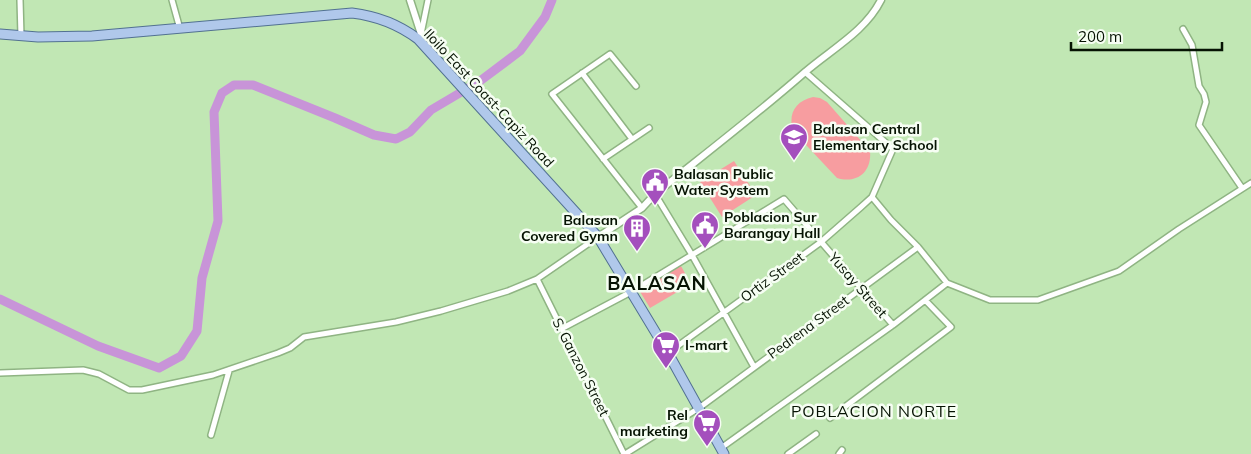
<svg xmlns="http://www.w3.org/2000/svg" width="1251" height="454" viewBox="0 0 1251 454" font-family="Mulish,sans-serif">
	<style>
		.green { fill: #f79da0 }
		.lines { fill: none; stroke-linecap: round; stroke-linejoin: round }
		.river { stroke: #c894d8; stroke-width: 9 }
		.minor-casing { stroke: #8fb483; stroke-width: 8 }
		.tertiary-casing { stroke: #8fb483; stroke-width: 9 }
		.primary-casing { stroke: #527191; stroke-width: 11 }
		.minor { stroke: #fff; stroke-width: 5 }
		.tertiary { stroke: #fff; stroke-width: 6 }
		.primary { stroke: #b0c8eb; stroke-width: 9 }
		.labels { text-anchor: middle; stroke-width: 5; stroke-linejoin: round; paint-order: stroke }
		.street-label { font-size: 14px; fill: #061303; stroke: #f6fef3 }
		.poi-label { font-size: 14px; font-weight: bold; fill: #061303; stroke: #f6fef3; text-anchor: start }
		.quarter-label { font-size: 16px; letter-spacing: 1px; fill: #061303; stroke: #f6fef3 }
		.district-label { font-size: 19px; font-weight: bold; letter-spacing: 1px; fill: #061303; stroke: #f6fef3 }
	</style>
	<rect width="100%" height="100%" fill="#c1e7b4"/>
	<path class="green" d="M 813,97 L 820,98 L 827,102 L 870,151 C 872,172 857,184 837,178 L 793,131 C 788,114 795,101 813,97 Z
		M 734,161 L 756,195 L 722,217 L 700,182 Z
		M 681,266 L 691,284 L 650,308 L 639,290 Z"/>
	<g class="lines">
		<path class="river" d="M 0,299 L 98,346 L 159,368 L 181,356 L 197,331 L 202,278 L 218,221 L 214,112 L 222,93 L 234,85 L 253,85 L 335,118 L 374,135 L 396,139 L 410,132 L 431,110 L 480,81 L 520,51 L 545,17 L 552,0"/>
		<g class="minor-casing">
			<path id="minor" d="M 20,0 L 21,36
				M 172,0 L 180,29
				M 1183,29 L 1192,45 L 1199,86 L 1204,94 L 1206,102 L 1199,125 L 1242,188
				M 421,34 L 428,0
				M 582,73 L 632,139
				M 636,86 L 610,54 L 552,94 L 642,208
				M 603,159 L 649,128
				M 655,194 L 692,255 L 754,367
				M 872,197 L 891,220 L 918,247 L 947,283 L 990,300 L 1038,300 L 1119,271 L 1179,229 L 1251,183
				M 537,279 L 624,454
				M 561,329 L 631,292 L 784,199 L 893,325
				M 668,353 L 821,242 L 861,207 L 872,197 L 893,149 L 805,72
				M 0,373 L 83,370 L 99,374 L 129,390 L 142,390 L 213,375 L 278,353 L 290,348 L 304,337 L 396,322 L 441,311 L 508,291 L 537,279 L 598,237
				M 830,418 L 951,327 L 925,300
				M 211,435 L 229,371
				M 721,448 L 893,325 L 947,283
				M 625,454 L 699,408 L 918,247
				M 788,454 L 816,434
				M 839,454 L 842,450"/>
		</g>
		<g class="tertiary-casing">
			<path id="tertiary" d="M 410,0 L 421,34 L 418,39
				M 598,237 L 642,208 L 655,194 C 705,154 756,115 804,73 C 830,50 865,32 881,0"/>
		</g>
		<g class="primary-casing">
			<path id="primary" d="M 0,34 L 38,37 L 92,36 L 352,13 C 377,16 398,24 418,39 L 598,237 L 668,353 L 724,454"/>
		</g>
		<use href="#minor" class="minor"/>
		<use href="#tertiary" class="tertiary"/>
		<use href="#primary" class="primary"/>
	</g>
	<defs>
		<g id="school-pin" transform="scale(1.4375)"><path d="M0 17L-7.5 6A9.5 9.5 0 1 1 7.5 6Z" fill="#a44fbd" stroke="#f6fef3"/><path d="M0-5L7-2L0 1L-7-2ZM-4 1L0 2.5L4 1V4Q0 6-4 4Z" fill="#fff"/></g>
		<g id="civic-pin" transform="scale(1.4375)"><path d="M0 17L-7.5 6A9.5 9.5 0 1 1 7.5 6Z" fill="#a44fbd" stroke="#f6fef3"/><path d="M-.6-6.5H3V-4.5H.6V-3L4-1V1h2V6H-6V1h2V-1L-.6-3ZM-1.2 2.5V6h2.4V2.5Z" fill="#fff"/></g>
		<g id="building-pin" transform="scale(1.4375)"><path d="M0 17L-7.5 6A9.5 9.5 0 1 1 7.5 6Z" fill="#a44fbd" stroke="#f6fef3"/><path d="M-4-6H4V6H1V3H-1V6H-4ZM-2.5-4.3h1.7v1.8h-1.7ZM.8-4.3h1.7v1.8H.8ZM-2.5-1h1.7V.8h-1.7ZM.8-1h1.7V.8H.8Z" fill="#fff"/></g>
		<g id="supermarket-pin" transform="scale(1.4375)"><path d="M0 17L-7.5 6A9.5 9.5 0 1 1 7.5 6Z" fill="#a44fbd" stroke="#f6fef3"/><path d="M-6-5.5h2.5l.6 2H6L4.5 2H-2.5L-4.4-4H-6ZM-1.5 3.2a1.3 1.3 0 1 0 .1 0ZM3 3.2a1.3 1.3 0 1 0 .1 0Z" fill="#fff"/></g>
	</defs>
	<g fill-rule="evenodd">
		<use href="#school-pin" x="794" y="137"/>
		<use href="#civic-pin" x="655" y="182"/>
		<use href="#civic-pin" x="705" y="225"/>
		<use href="#building-pin" x="637" y="228"/>
		<use href="#supermarket-pin" x="666" y="345"/>
		<use href="#supermarket-pin" x="707" y="423"/>
	</g>
	<g class="labels">
		<g class="street-label">
			<text transform="translate(489 98) rotate(47)" y="5">Iloilo East Coast-Capiz Road</text>
			<text transform="translate(772 277) rotate(-36)" y="5">Ortiz Street</text>
			<text transform="translate(858 285) rotate(49)" y="5">Yusay Street</text>
			<text transform="translate(808 327) rotate(-36)" y="5">Pedrena Street</text>
			<text transform="translate(581 367) rotate(63)" y="5">S. Ganzon Street</text>
		</g>
		<g class="poi-label">
			<text x="813" y="134">Balasan Central<tspan x="813" dy="16">Elementary School</tspan></text>
			<text x="674" y="179">Balasan Public<tspan x="674" dy="16">Water System</tspan></text>
			<text x="724" y="222">Poblacion Sur<tspan x="724" dy="16">Barangay Hall</tspan></text>
			<text x="618" y="225" text-anchor="end">Balasan<tspan x="618" dy="16">Covered Gymn</tspan></text>
			<text x="685" y="350">I-mart</text>
			<text x="688" y="420" text-anchor="end">Rel<tspan x="688" dy="16">marketing</tspan></text>
		</g>
		<g class="quarter-label">
			<text x="874" y="417">POBLACION NORTE</text>
		</g>
		<g class="district-label">
			<text x="657" y="290">BALASAN</text>
		</g>
	</g>
	<path d="M1071 42v8h151v-8" fill="none" stroke="#061303" stroke-width="2.5"/>
	<text x="1078" y="42" font-size="15" fill="#061303" stroke="#f6fef3" stroke-width="4" paint-order="stroke">200 m</text>
</svg>
